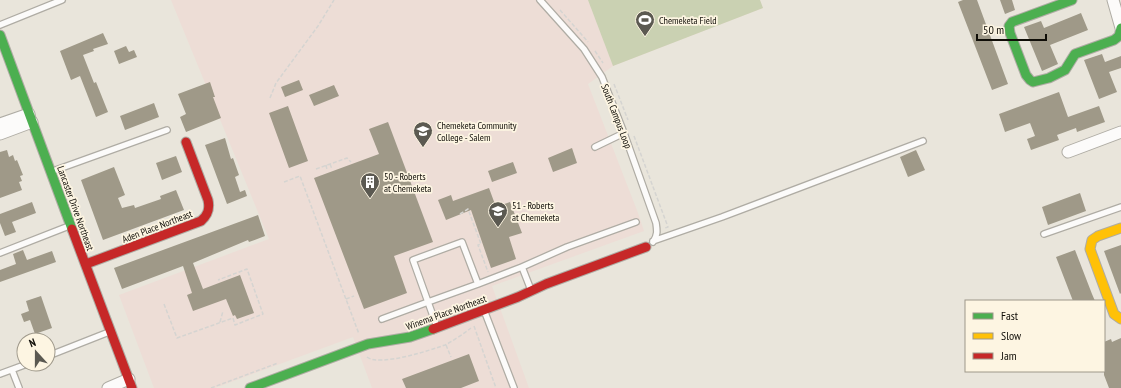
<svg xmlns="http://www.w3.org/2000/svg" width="1121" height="388" viewBox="0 0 1121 388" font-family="'PT Sans Narrow',sans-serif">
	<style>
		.education { fill: #edddd6 }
		.green { fill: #cad1b2 }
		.building { fill: #9f9988 }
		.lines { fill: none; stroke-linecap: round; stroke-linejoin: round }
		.lane-casing { stroke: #afaca4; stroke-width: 8 }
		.street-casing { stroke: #afaca4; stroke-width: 13 }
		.fast-casing { stroke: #afaca4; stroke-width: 11 }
		.slow-casing { stroke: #afaca4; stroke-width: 11 }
		.jam-casing { stroke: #afaca4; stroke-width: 11 }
		.path { stroke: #d5d4d1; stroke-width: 1.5; stroke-dasharray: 4 2; stroke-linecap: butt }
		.lane { stroke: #fcfbfa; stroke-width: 5.5 }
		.street { stroke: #fcfbfa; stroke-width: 11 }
		.fast { stroke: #4caf50; stroke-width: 9 }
		.slow { stroke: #ffc107; stroke-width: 9 }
		.jam { stroke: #c62828; stroke-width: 9 }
		.labels { text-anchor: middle; stroke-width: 3.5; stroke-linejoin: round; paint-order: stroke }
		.poi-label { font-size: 10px; fill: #0f0d07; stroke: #fdf5e2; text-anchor: start }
		.street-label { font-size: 10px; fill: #0f0d07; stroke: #fdf5e2 }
	</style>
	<rect width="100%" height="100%" fill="#e9e5db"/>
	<path class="education" d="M 171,0 L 760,0 L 763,8 L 613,66 L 588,84 L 638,213 L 644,231 L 492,286 L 529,388 L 372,388 L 353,337 L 215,388 L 154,388 L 119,295 L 269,239 Z"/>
	<path class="green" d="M 588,0 L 760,0 L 763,8 L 613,66 Z"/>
	<path class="building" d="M 963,0 L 977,0 L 1008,84 L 992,90 L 958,2 Z
		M 1000,0 L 1012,0 L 1015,10 L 1005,14 Z
		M 1081,13 L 1088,30 L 1050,45 L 1058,64 L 1042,71 L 1024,27 L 1041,21 L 1044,28 Z
		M 103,33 L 108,44 L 93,49 L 94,51 L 83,55 L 94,83 L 96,82 L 108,112 L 96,117 L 80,76 L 71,80 L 60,51 Z
		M 126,46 L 129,52 L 134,50 L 137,57 L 119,64 L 114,51 Z
		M 1102,54 L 1105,62 L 1121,56 L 1121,68 L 1109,72 L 1117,92 L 1099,99 L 1084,60 Z
		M 299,80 L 303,90 L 285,97 L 281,87 Z
		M 210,82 L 215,97 L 213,97 L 221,118 L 186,132 L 180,117 L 186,114 L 178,94 Z
		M 334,85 L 339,96 L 314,106 L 309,95 Z
		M 1059,92 L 1068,117 L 1099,106 L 1105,122 L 1077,132 L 1076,128 L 1057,135 L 1059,140 L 1031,150 L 1027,139 L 1035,136 L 1030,123 L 1005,132 L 999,114 Z
		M 154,103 L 159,117 L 125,130 L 120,116 Z
		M 288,106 L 308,161 L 289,168 L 269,113 Z
		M 388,122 L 433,242 L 394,256 L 407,293 L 364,309 L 314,178 L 379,154 L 369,129 Z
		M 225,138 L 231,159 L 233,158 L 239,175 L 235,177 L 240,192 L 245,190 L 247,196 L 227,204 L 205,145 Z
		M 572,148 L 577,163 L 553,172 L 548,158 Z
		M 7,150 L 9,157 L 13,155 L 15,161 L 17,160 L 23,175 L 20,176 L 22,181 L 19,182 L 22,190 L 0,198 L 0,152 Z
		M 916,150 L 925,170 L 908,177 L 900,157 Z
		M 176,156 L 182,172 L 162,180 L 156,163 Z
		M 513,162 L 517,173 L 492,182 L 488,171 Z
		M 114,167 L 125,195 L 118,198 L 122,208 L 134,205 L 135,208 L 161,199 L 160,196 L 176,190 L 184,210 L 103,240 L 81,180 Z
		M 489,188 L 496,207 L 510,202 L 522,233 L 509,237 L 516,259 L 491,268 L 471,210 L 446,220 L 438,200 L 451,195 L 453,201 Z
		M 1080,193 L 1086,211 L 1048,225 L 1042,207 Z
		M 32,202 L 36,213 L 12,222 L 16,232 L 5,236 L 0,223 L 0,214 Z
		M 258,215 L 265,236 L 249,242 L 248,240 L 193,263 L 203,289 L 240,275 L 254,313 L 237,319 L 235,315 L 233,316 L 226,299 L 193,311 L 187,295 L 192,293 L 183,266 L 122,289 L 114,268 Z
		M 1121,245 L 1121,293 L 1120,294 L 1104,251 Z
		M 23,250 L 27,260 L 52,251 L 56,262 L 0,282 L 0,270 L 16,264 L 13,254 Z
		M 1075,250 L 1092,294 L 1095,301 L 1073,301 L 1056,257 Z
		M 41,296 L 52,328 L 35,334 L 30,320 L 24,322 L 21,314 L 29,311 L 26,301 Z
		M 1121,338 L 1121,388 L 1109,388 L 1104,375 L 1104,342 L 1111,339 L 1112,342 Z
		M 469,354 L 479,381 L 461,388 L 406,388 L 402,379 Z"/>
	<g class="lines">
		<g class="lane-casing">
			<path id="lane" d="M 540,0 L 584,49 L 602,77 L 624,133 L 656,223 C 657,230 658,235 653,242
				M 0,25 L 62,0
				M 595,147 L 624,133
				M 53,171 L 167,130
				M 1044,234 L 1121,207
				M 653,241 L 722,217 L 923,141
				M 462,242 L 478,284 L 428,302 L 413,260 Z
				M 0,253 L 69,226
				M 522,267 L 567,247 L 636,222
				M 478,284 L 522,267 L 531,290
				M 484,310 L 514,388
				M 382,319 L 428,302 L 437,327
				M 48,356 L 109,332
				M 12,370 L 19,388
				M 0,374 L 27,364"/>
		</g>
		<g class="street-casing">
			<path id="street" d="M 1113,0 L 1121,28
				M 0,124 L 29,114
				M 0,134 L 32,122
				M 1068,152 L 1121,132
				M 108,388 L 129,379"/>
		</g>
		<g class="fast-casing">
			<path id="fast" d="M 1072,0 L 1012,22 L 1009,26 L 1010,33 L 1026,75 L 1030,80 L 1033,82 L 1049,78 L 1065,70 L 1075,54 L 1114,40 L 1119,36 L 1121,28
				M 0,35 L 72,229
				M 250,388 L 368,344 L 410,337 L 433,329"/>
		</g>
		<g class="slow-casing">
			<path id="slow" d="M 1121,228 L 1098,236 L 1092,240 L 1090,249 L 1114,314 L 1121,319"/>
		</g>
		<g class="jam-casing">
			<path id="jam" d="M 72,229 L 132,388
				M 86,264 L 201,221 C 208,215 210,209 208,200 L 186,142
				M 433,329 L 518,297 L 546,284 L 646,247"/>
		</g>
		<path class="path" d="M 560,10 L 588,42
			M 595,51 L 603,63
			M 614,84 L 628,120
			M 270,98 L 276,83 L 318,26 L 334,0
			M 634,136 L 668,227 L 665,228
			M 330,164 L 332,169
			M 326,165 L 327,170
			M 316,169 L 347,158 L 351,162
			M 284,182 L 300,176 L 359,334
			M 460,214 L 468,209 L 481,244 L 478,245 L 488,272
			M 346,299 L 354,296
			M 164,304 L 177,338 L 233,318 L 235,325 L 263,314 L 247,269 L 218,280
			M 220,322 L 223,311
			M 474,326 L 496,388
			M 446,345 L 451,357
			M 367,357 C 379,367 431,350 445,345 C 450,343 466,332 471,328
			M 211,388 L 278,363"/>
		<use href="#lane" class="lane"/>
		<use href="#street" class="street"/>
		<use href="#fast" class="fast"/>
		<use href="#slow" class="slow"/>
		<use href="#jam" class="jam"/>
	</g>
	<defs>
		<g id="stadium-pin" transform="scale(1)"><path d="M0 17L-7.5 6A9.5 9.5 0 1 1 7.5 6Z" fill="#5b5951" stroke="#fdf5e2"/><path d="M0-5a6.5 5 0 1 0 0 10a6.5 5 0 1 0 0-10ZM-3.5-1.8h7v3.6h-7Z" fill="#fff"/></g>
		<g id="university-pin" transform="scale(1)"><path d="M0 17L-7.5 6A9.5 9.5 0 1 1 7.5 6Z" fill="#5b5951" stroke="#fdf5e2"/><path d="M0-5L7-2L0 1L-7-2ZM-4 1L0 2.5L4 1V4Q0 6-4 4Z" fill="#fff"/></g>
		<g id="building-pin" transform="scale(1)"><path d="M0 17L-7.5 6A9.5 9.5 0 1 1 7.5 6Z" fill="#5b5951" stroke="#fdf5e2"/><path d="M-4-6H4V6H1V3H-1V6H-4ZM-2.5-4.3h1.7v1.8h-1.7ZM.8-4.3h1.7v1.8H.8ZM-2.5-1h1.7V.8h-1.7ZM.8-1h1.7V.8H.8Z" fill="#fff"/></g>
		<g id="school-pin" transform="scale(1)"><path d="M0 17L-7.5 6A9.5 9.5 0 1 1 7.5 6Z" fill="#5b5951" stroke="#fdf5e2"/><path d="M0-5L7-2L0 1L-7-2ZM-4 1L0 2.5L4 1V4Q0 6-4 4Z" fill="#fff"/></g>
	</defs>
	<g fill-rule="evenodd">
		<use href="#stadium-pin" x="645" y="20"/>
		<use href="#university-pin" x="423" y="131"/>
		<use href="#building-pin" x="370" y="182"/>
		<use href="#school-pin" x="498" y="211"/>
	</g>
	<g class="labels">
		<g class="poi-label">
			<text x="659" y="24">Chemeketa Field</text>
			<text x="437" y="129">Chemeketa Community<tspan x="437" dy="12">College - Salem</tspan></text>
			<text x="384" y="180">50 - Roberts<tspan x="384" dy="12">at Chemeketa</tspan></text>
			<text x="512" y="209">51 - Roberts<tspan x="512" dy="12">at Chemeketa</tspan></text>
		</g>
		<g class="street-label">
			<text transform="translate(617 116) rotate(69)" y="4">South Campus Loop</text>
			<text transform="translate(76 208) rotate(70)" y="4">Lancaster Drive Northeast</text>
			<text transform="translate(157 226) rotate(-21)" y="4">Aden Place Northeast</text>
			<text transform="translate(446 312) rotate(-20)" y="4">Winema Place Northeast</text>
		</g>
	</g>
	<rect x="965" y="300" width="140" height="72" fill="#fdf5e2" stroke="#9e988a"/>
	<rect x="973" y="313" width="20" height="6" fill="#4caf50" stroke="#9e988a"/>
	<text x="1001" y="320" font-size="12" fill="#0f0d07">Fast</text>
	<rect x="973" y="333" width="20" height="6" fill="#ffc107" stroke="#9e988a"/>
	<text x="1001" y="340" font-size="12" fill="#0f0d07">Slow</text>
	<rect x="973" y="353" width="20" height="6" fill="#c62828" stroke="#9e988a"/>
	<text x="1001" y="360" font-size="12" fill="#0f0d07">Jam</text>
	<g transform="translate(36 352) rotate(339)"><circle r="19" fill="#fdf5e2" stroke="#9e988a"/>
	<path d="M0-3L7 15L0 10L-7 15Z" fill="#5b5951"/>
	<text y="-6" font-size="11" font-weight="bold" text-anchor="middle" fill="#0f0d07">N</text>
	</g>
	<path d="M977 34v6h69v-6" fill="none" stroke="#0f0d07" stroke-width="2"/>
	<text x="983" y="34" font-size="12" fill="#0f0d07" stroke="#fdf5e2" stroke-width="3" paint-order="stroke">50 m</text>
</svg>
